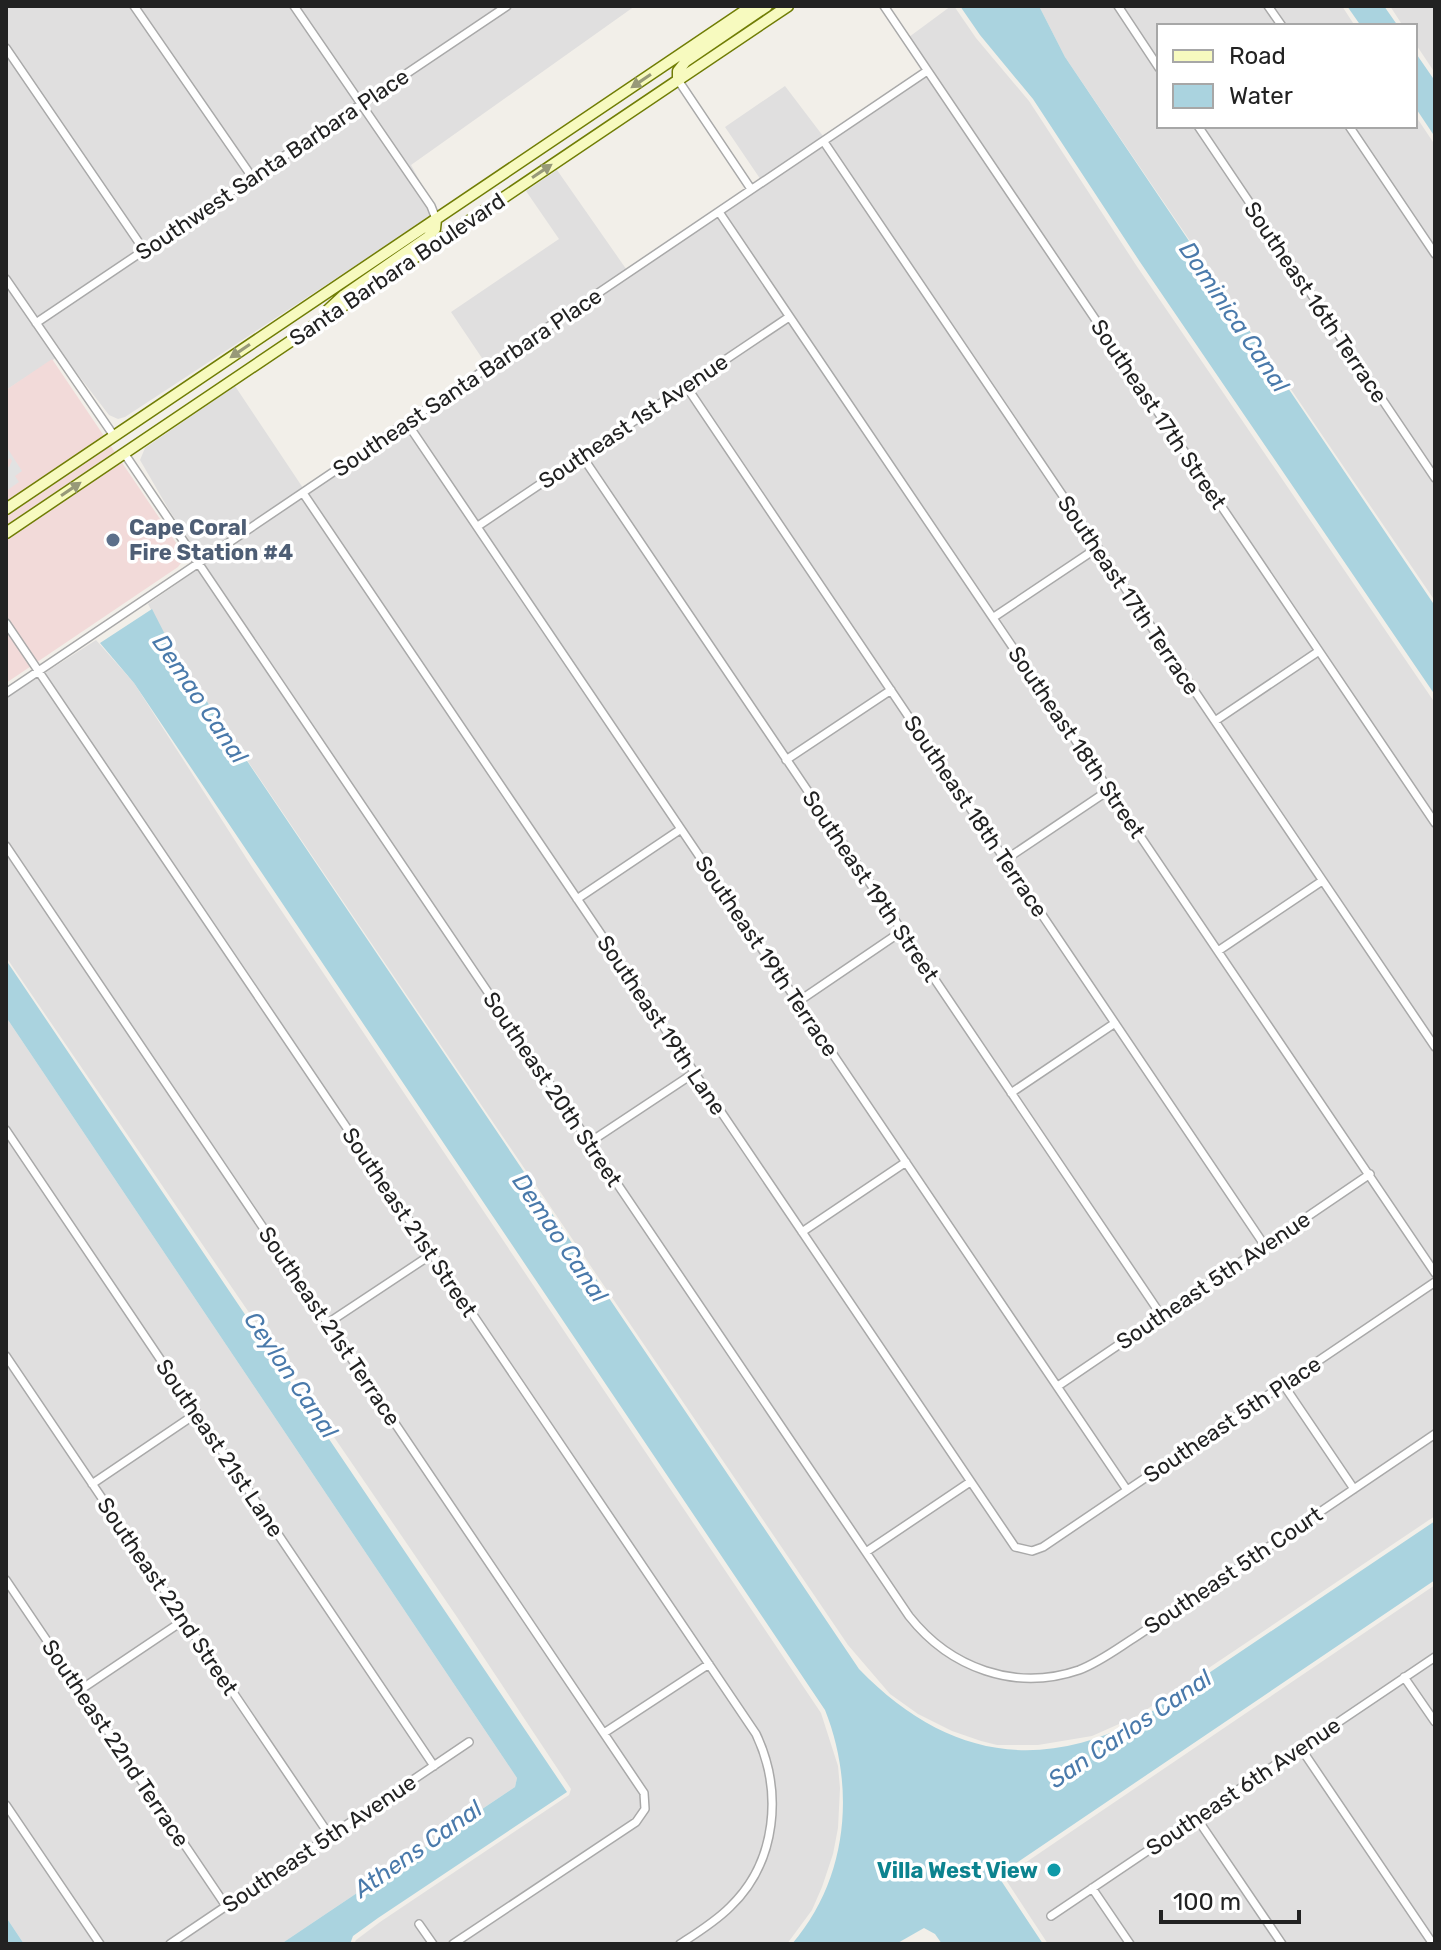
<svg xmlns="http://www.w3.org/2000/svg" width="1441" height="1950" viewBox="0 0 1441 1950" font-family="Rubik,sans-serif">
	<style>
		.residential { fill: #e0dfdf }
		.commercial { fill: #f2dad9 }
		.parking { fill: #e2e2e2 }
		.water { fill: #aad3df }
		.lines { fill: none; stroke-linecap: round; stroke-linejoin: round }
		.minor-casing { stroke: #a9a9a9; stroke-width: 10 }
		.secondary-casing { stroke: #707d05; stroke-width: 13 }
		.minor { stroke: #fff; stroke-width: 7 }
		.secondary { stroke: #f7fabf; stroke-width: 10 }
		.oneway { fill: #979978 }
		.service-dot { fill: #5c6f8a; stroke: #fff; stroke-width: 3 }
		.culture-dot { fill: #0f9aa8; stroke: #fff; stroke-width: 3 }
		.labels { text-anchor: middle; stroke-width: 7; stroke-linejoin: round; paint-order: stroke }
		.street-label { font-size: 22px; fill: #222; stroke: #fff }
		.service-label { font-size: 22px; font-weight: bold; fill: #4e5e75; stroke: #fff; text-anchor: start }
		.culture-label { font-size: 22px; font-weight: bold; fill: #0d838f; stroke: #fff; text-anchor: end }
		.water-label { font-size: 24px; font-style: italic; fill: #4a7aab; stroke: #fff }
	</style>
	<rect width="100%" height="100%" fill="#f2efe9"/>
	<path class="residential" d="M 6,6 L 635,6 L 411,165 L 437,212 L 125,417 L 118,419 L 109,415 L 62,354 L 6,390 Z
		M 951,6 L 954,6 L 976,38 L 1029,101 L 1136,265 L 1435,703 L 1435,1516 L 1137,1716 L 1092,1736 L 1038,1745 L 997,1745 L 981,1741 L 952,1731 L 918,1714 L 890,1694 L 848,1645 L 175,654 L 148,604 L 205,564 L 169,510 L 140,460 L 145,448 L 235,386 L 307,494 L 490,370 L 451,312 L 559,239 L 526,191 L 557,170 L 631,276 L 763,183 L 725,127 L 785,86 L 826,140 L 933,70 L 909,37 Z
		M 1039,6 L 1342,6 L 1355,26 L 1159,26 L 1159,126 L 1415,126 L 1415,115 L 1435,145 L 1435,601 L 1065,57 Z
		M 1390,6 L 1435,6 L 1435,73 L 1415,43 L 1415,26 L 1403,26 Z
		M 96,640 L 134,683 L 252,867 L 821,1713 L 838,1766 L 840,1788 L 838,1828 L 833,1854 L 822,1887 L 812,1910 L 787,1944 L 354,1944 L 356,1940 L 380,1922 L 569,1795 L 571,1789 L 457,1617 L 6,957 L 6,698 Z
		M 6,1017 L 517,1778 L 515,1787 L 509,1791 L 281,1944 L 24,1944 L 6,1917 Z
		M 1435,1585 L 1435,1944 L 1048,1944 L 1006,1880 L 1007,1875 Z"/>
	<path class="commercial" d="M 52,359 L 181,550 L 183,560 L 178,567 L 6,683 L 6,390 Z"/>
	<path class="parking" d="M 6,446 L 22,471 L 15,476 L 19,482 L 6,491 L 6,466 L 9,467 L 12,461 L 10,458 L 6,461 Z"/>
	<path class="water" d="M 960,6 L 1039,6 L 1065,57 L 1435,606 L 1435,695 L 1140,262 L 1033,99 L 980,35 Z
		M 1347,6 L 1384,6 L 1398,26 L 1361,26 Z
		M 1415,52 L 1435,81 L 1435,137 L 1415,107 Z
		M 152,609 L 175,654 L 859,1669 C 940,1753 1033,1775 1139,1720 L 1435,1521 L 1435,1580 L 1003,1872 L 1002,1882 L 1043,1944 L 942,1944 L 935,1934 L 924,1928 L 896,1944 L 792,1944 C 848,1879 856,1788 825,1710 L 134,683 L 100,643 Z
		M 6,960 L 567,1792 L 378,1918 L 353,1936 L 350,1944 L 281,1944 L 509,1791 L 515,1787 L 517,1778 L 6,1017 Z
		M 6,1917 L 24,1944 L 6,1944 Z"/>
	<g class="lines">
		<g class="minor-casing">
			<path id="minor" d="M 134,6 L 252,177
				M 294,6 L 431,206 L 436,219
				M 884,6 L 1435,823
				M 1118,6 L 1159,68
				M 1268,6 L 1282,26
				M 6,48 L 144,250
				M 678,80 L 751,189
				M 1198,126 L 1435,478
				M 1349,126 L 1435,254
				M 824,142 L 1435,1047
				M 719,212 L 1435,1273
				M 6,279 L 114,436
				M 36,323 L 507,6
				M 686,386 L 1265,1246
				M 407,423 L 1127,1490
				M 124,453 L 909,1616 C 950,1668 1015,1692 1079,1670 C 1100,1662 1118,1648 1137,1636 L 1435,1434
				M 582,456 L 1161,1315
				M 303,493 L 1015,1547 L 1032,1551 L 1043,1547 L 1435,1282
				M 478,526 L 789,317
				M 994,617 L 1097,548
				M 6,623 L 756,1734 C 783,1791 777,1862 730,1907 C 715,1922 697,1933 680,1944
				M 6,693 L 927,71
				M 1215,721 L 1319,651
				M 786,760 L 891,690
				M 6,846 L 644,1793 L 645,1809 L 636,1822 L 453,1944
				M 1005,860 L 1109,790
				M 577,899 L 681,829
				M 1218,951 L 1322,881
				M 799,1001 L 902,931
				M 1011,1093 L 1115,1023
				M 6,1130 L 434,1766
				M 590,1142 L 694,1073
				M 802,1232 L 906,1162
				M 328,1323 L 432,1254
				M 6,1356 L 330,1836
				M 1283,1384 L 1354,1489
				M 1058,1386 L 1370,1174
				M 92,1484 L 197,1413
				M 866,1552 L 970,1482
				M 6,1580 L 226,1906
				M 1404,1677 L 1435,1722
				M 80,1690 L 184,1620
				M 604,1733 L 709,1664
				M 1300,1747 L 1433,1944
				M 6,1805 L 100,1944
				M 1196,1817 L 1282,1944
				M 1092,1888 L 1130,1944
				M 1051,1916 L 1435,1657
				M 419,1924 L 433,1944
				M 170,1944 L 469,1742"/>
		</g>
		<g class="secondary-casing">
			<path id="secondary" d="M 678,80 L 678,71 L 686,61 L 767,6
				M 328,310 L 344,295 L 428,237 L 435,229 L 436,219
				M 6,509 L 752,6
				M 6,533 L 788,6"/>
		</g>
		<use href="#minor" class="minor"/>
		<use href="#secondary" class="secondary"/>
	</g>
	<defs><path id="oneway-solid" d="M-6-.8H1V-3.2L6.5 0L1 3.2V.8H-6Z" transform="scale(2)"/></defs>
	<g class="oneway">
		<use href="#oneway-solid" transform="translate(641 81) rotate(146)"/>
		<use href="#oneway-solid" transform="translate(542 171) rotate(-34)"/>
		<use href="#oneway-solid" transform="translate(240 351) rotate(146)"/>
		<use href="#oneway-solid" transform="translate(71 489) rotate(-34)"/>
	</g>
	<circle class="service-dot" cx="113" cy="540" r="8"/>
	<circle class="culture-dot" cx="1054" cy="1870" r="8"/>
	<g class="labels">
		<g class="street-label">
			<text transform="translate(272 164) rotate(-34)" y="8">Southwest Santa Barbara Place</text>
			<text transform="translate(397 269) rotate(-34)" y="8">Santa Barbara Boulevard</text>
			<text transform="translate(1316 302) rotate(56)" y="8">Southeast 16th Terrace</text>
			<text transform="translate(467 382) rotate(-34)" y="8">Southeast Santa Barbara Place</text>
			<text transform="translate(1159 414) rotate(56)" y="8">Southeast 17th Street</text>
			<text transform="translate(633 421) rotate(-34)" y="8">Southeast 1st Avenue</text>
			<text transform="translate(1129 595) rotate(56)" y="8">Southeast 17th Terrace</text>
			<text transform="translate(1077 742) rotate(56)" y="8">Southeast 18th Street</text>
			<text transform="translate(976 816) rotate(56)" y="8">Southeast 18th Terrace</text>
			<text transform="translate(871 886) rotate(56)" y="8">Southeast 19th Street</text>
			<text transform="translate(767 956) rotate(56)" y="8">Southeast 19th Terrace</text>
			<text transform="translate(662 1025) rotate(56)" y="8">Southeast 19th Lane</text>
			<text transform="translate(553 1089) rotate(56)" y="8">Southeast 20th Street</text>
			<text transform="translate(410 1222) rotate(56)" y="8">Southeast 21st Street</text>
			<text transform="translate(1213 1280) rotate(-34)" y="8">Southeast 5th Avenue</text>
			<text transform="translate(330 1326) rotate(56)" y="8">Southeast 21st Terrace</text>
			<text transform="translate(1232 1419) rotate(-34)" y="8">Southeast 5th Place</text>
			<text transform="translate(220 1448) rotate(56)" y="8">Southeast 21st Lane</text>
			<text transform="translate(1233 1570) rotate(-34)" y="8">Southeast 5th Court</text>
			<text transform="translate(168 1596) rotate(56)" y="8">Southeast 22nd Street</text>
			<text transform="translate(116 1743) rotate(56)" y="8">Southeast 22nd Terrace</text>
			<text transform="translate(1243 1786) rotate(-34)" y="8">Southeast 6th Avenue</text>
			<text transform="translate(319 1843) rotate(-34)" y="8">Southeast 5th Avenue</text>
		</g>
		<g class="service-label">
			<text x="129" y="535">Cape Coral<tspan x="129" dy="25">Fire Station #4</tspan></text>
		</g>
		<g class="culture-label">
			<text x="1038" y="1878">Villa West View</text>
		</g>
		<g class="water-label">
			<text transform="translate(1234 317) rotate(56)" y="8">Dominica Canal</text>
			<text transform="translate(200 699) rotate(56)" y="8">Demao Canal</text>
			<text transform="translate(560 1238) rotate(56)" y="8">Demao Canal</text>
			<text transform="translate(291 1375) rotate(56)" y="8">Ceylon Canal</text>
			<text transform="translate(1130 1729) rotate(-34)" y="8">San Carlos Canal</text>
			<text transform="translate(418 1849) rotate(-35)" y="8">Athens Canal</text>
		</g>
	</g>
	<rect width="1441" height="1950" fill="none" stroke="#222222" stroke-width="16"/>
	<rect x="1157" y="24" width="260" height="104" fill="#ffffff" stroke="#a7a7a7" stroke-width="2"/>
	<rect x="1173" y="50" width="40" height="12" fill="#f7fabf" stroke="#a7a7a7" stroke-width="2"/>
	<text x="1229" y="64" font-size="24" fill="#222222">Road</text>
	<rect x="1173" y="84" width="40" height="24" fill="#aad3df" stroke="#a7a7a7" stroke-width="2"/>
	<text x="1229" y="104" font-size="24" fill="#222222">Water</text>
	<path d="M1161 1910v12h138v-12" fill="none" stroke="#222222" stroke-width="4"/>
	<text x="1173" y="1910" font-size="24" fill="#222222" stroke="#ffffff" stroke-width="6" paint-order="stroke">100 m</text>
</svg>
